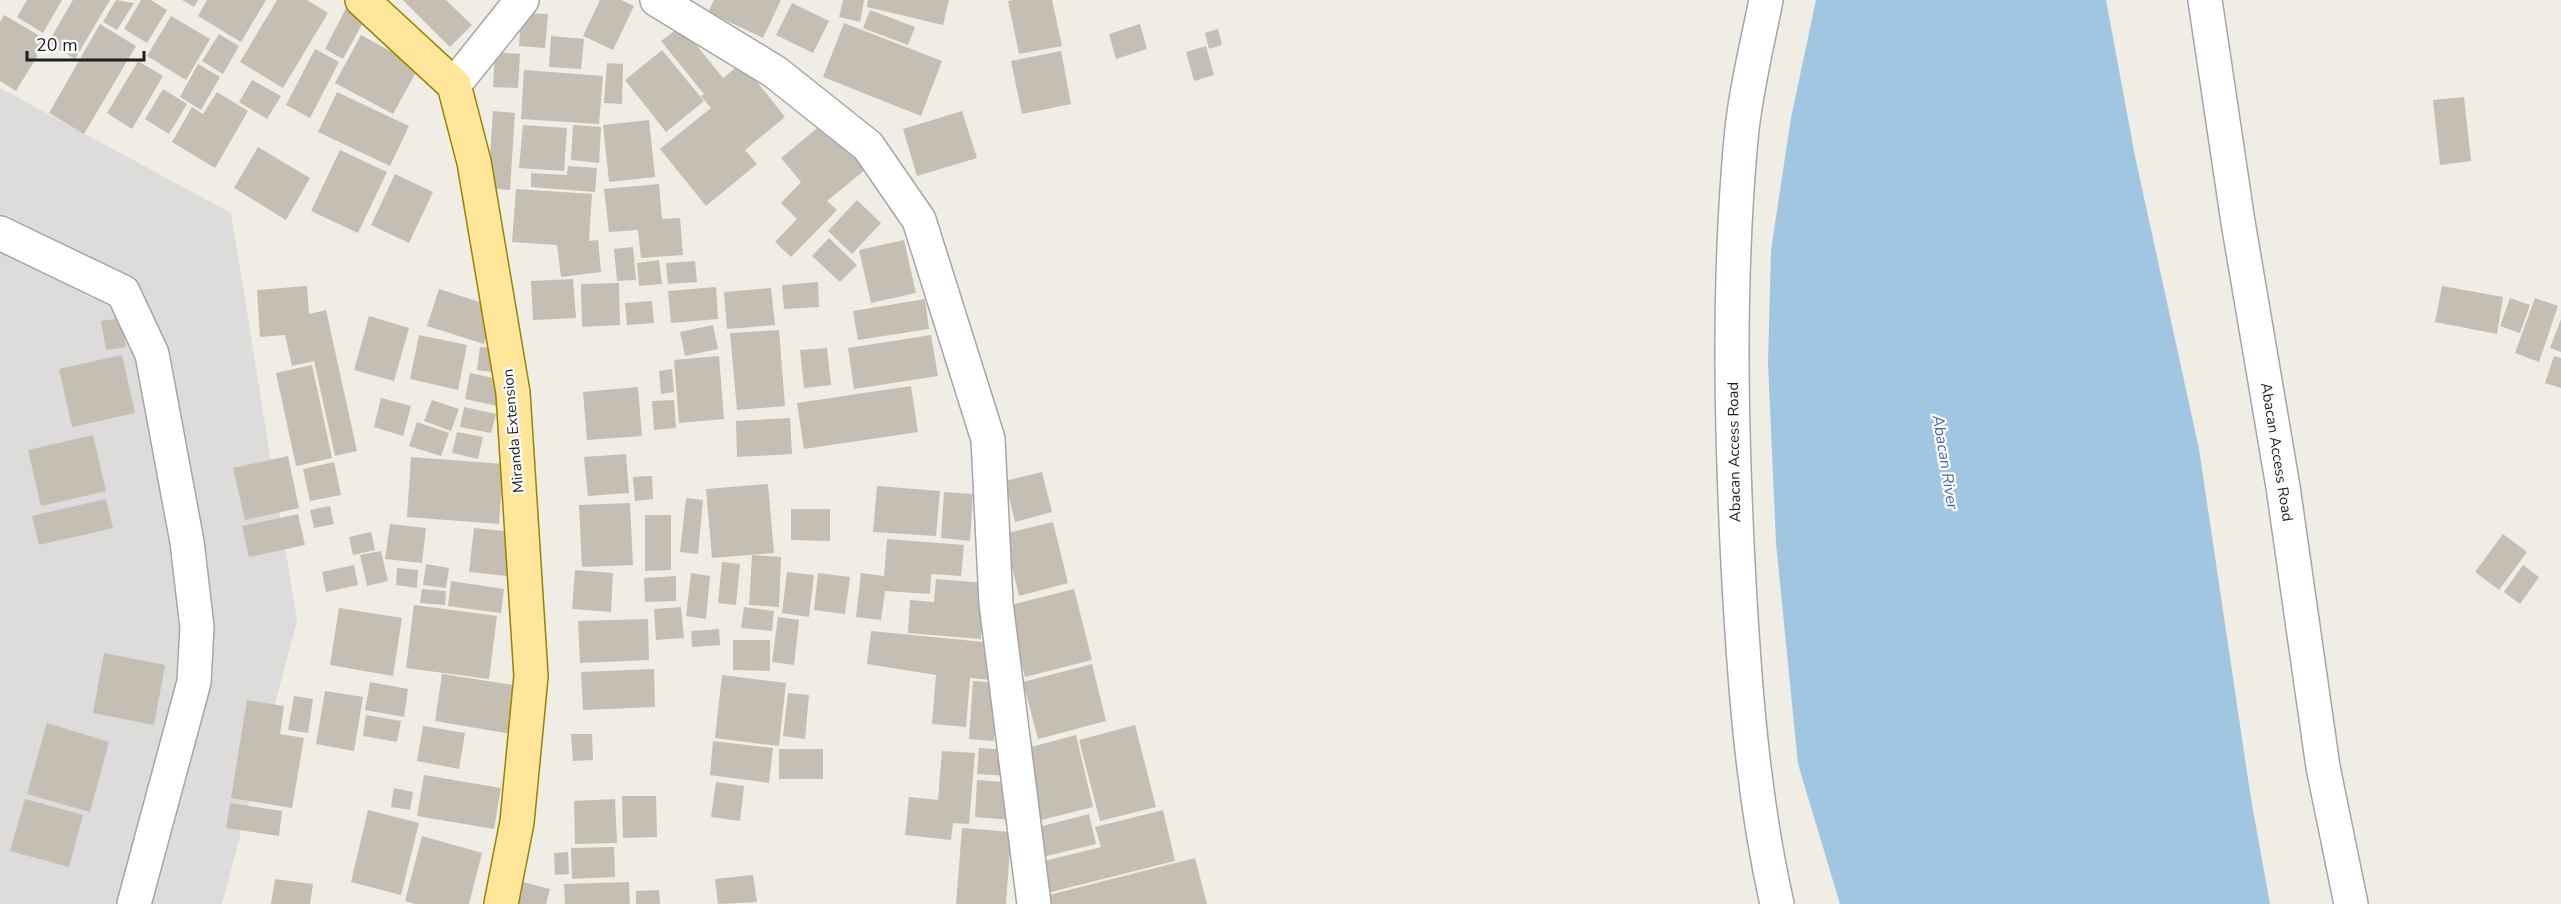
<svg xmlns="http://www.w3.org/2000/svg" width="2561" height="904" viewBox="0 0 2561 904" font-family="'Nunito Sans',sans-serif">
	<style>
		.residential { fill: #dddcdb }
		.water { fill: #a1c6e1 }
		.building { fill: #c4beb3 }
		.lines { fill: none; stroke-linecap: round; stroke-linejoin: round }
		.minor-casing { stroke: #a5a5a5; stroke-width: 36 }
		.major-casing { stroke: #998300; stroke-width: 36 }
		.minor { stroke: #fff; stroke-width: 33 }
		.major { stroke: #ffe69a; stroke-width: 33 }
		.labels { text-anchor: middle; stroke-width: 4.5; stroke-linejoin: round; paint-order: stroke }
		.street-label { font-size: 15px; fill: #1e1e1e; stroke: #fff }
		.water-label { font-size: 16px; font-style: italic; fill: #4467b5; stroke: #fff }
	</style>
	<rect width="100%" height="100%" fill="#f0eee4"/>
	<path class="residential" d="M 0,88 L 231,213 L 297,621 L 222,904 L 0,904 Z"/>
	<path class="water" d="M 1816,0 L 2106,0 L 2135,156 L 2199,449 L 2251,799 L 2270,904 L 1840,904 L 1798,764 L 1776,543 L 1768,363 L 1771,250 L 1791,118 Z"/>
	<path class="building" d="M 27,0 L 62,0 L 43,33 L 17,17 Z
		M 73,0 L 110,0 L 75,59 L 48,43 Z
		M 116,0 L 134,3 L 117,30 L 103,22 Z
		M 141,0 L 151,0 L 167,10 L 147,43 L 124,29 Z
		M 182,0 L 198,0 L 194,7 Z
		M 207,0 L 266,0 L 241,42 L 198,16 Z
		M 277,0 L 307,0 L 328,13 L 283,88 L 240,62 Z
		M 403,0 L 446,0 L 472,25 L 450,47 Z
		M 600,0 L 621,0 L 634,6 L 613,50 L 583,36 Z
		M 714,0 L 781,0 L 763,38 L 708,12 Z
		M 843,0 L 864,0 L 860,22 L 839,17 Z
		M 868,0 L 949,0 L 943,25 L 867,7 Z
		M 1014,0 L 1052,0 L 1062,46 L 1019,54 L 1008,1 Z
		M 792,3 L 829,21 L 813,53 L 776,35 Z
		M 347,6 L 366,17 L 343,59 L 325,49 Z
		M 870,10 L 915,27 L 908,45 L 863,28 Z
		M 521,13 L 548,14 L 545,48 L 519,46 Z
		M 4,15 L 47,40 L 16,91 L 0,81 L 0,22 Z
		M 171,16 L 210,39 L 186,80 L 147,56 Z
		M 844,23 L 942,61 L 921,116 L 823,77 Z
		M 100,24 L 136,46 L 84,134 L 49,113 Z
		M 1140,24 L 1147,49 L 1116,59 L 1109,34 Z
		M 681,26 L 723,78 L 742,63 L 785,117 L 745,150 L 757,164 L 706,206 L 660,149 L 711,108 L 701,96 L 704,94 L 661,41 Z
		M 1218,29 L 1222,45 L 1209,49 L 1205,33 Z
		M 219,34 L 239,46 L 223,74 L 202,61 Z
		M 361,35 L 419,67 L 393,114 L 335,83 Z
		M 551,36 L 584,39 L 581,69 L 549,67 Z
		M 1206,46 L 1214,75 L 1194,81 L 1186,52 Z
		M 315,49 L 339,62 L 310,118 L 286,105 Z
		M 662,50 L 704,101 L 666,132 L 625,80 Z
		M 1061,51 L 1071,104 L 1022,114 L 1011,61 Z
		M 495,52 L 520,54 L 518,88 L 493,87 Z
		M 138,61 L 163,76 L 132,129 L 107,113 Z
		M 607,63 L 623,64 L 622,104 L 604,103 Z
		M 198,64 L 220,77 L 201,110 L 180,97 Z
		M 524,70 L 603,76 L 599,124 L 521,119 Z
		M 252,80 L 281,96 L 267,119 L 239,102 Z
		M 163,89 L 187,104 L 169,134 L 145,119 Z
		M 217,92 L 248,111 L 215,168 L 172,142 L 192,107 L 203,114 Z
		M 337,92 L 409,126 L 390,166 L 318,132 Z
		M 2464,97 L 2471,161 L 2440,165 L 2433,100 Z
		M 493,111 L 515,113 L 510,190 L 488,188 Z
		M 962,111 L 977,158 L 917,176 L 903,129 Z
		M 649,120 L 655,177 L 609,182 L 603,125 Z
		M 827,120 L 866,169 L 827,201 L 837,210 L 791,257 L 775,242 L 797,219 L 781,203 L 801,182 L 781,158 Z
		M 523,125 L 567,128 L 564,171 L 519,168 Z
		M 573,125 L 601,127 L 599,163 L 571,160 Z
		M 258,147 L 310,178 L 286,220 L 234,188 Z
		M 340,150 L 387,172 L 358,233 L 311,211 Z
		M 568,166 L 597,168 L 595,192 L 531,187 L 531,173 L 567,175 Z
		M 395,174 L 433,192 L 409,243 L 371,225 Z
		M 659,184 L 662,219 L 680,218 L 683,255 L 641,258 L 638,230 L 609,232 L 604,189 Z
		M 516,189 L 592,194 L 589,241 L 598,240 L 601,272 L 561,277 L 557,245 L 512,242 Z
		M 857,200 L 881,223 L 852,254 L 828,231 Z
		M 829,238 L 857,265 L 840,282 L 812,256 Z
		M 904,240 L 916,293 L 871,303 L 859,250 Z
		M 633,247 L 636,280 L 617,281 L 614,249 Z
		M 659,260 L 662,284 L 639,286 L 637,263 Z
		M 695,261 L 697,282 L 668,284 L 666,263 Z
		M 573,279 L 576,318 L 533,320 L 531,281 Z
		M 818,282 L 819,307 L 784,309 L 782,285 Z
		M 619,283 L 620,325 L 582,327 L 581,284 Z
		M 307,286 L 309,314 L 326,310 L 357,451 L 335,456 L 314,361 L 292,366 L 285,335 L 260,337 L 257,290 Z
		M 2442,286 L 2503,297 L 2497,334 L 2435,322 Z
		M 716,287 L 718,319 L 671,323 L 668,291 Z
		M 771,288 L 775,325 L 727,329 L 724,292 Z
		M 439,289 L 495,307 L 484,344 L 427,326 Z
		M 2510,298 L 2530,305 L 2520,333 L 2500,326 Z
		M 2535,298 L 2558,306 L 2539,362 L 2515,353 Z
		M 925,299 L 929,329 L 858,340 L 853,311 Z
		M 652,301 L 654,323 L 627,325 L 625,303 Z
		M 369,316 L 409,328 L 394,381 L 354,370 Z
		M 121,318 L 126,347 L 106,350 L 101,321 Z
		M 2561,319 L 2561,352 L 2550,348 Z
		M 713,325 L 718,349 L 685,356 L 680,332 Z
		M 779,330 L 785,406 L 737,410 L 730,333 Z
		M 419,335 L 467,345 L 458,390 L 410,379 Z
		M 931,335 L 938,376 L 854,389 L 848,348 Z
		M 480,347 L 502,349 L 499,373 L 477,370 Z
		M 827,348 L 831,385 L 804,388 L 800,350 Z
		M 122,355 L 135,413 L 72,427 L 59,369 Z
		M 719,356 L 724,419 L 679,423 L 674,360 Z
		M 2554,356 L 2561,358 L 2561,388 L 2545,383 Z
		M 312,365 L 332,458 L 296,466 L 276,373 Z
		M 672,369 L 674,392 L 661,394 L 659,371 Z
		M 470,373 L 507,381 L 502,407 L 465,399 Z
		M 911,386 L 918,432 L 804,449 L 797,403 Z
		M 638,387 L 642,436 L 587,440 L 583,392 Z
		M 381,398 L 411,406 L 403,436 L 374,427 Z
		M 432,400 L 459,409 L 451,431 L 424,421 Z
		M 674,400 L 676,428 L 654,430 L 652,401 Z
		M 464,407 L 496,414 L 491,433 L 460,427 Z
		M 790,418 L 792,454 L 737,457 L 736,421 Z
		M 417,422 L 449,433 L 441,456 L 409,446 Z
		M 457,432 L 483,437 L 478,459 L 452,453 Z
		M 93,435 L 106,491 L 41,506 L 28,450 Z
		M 626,454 L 629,493 L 588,496 L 584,457 Z
		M 288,456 L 299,508 L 245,520 L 233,468 Z
		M 411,457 L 503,464 L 499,524 L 407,517 Z
		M 334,462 L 341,495 L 310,501 L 303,469 Z
		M 1042,472 L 1052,512 L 1015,522 L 1005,481 Z
		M 652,476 L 653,499 L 635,501 L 633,477 Z
		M 768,484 L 774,553 L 712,558 L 706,489 Z
		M 877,486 L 940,491 L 936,536 L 873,532 Z
		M 944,492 L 973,494 L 970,541 L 941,538 Z
		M 686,498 L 703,500 L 698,554 L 680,552 Z
		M 106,499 L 113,528 L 39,545 L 32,516 Z
		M 630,503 L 633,565 L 582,567 L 579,505 Z
		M 330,506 L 334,524 L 314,528 L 310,510 Z
		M 791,509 L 830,509 L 830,541 L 791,540 Z
		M 298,514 L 305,545 L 249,557 L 242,526 Z
		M 645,515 L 671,515 L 671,570 L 645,571 Z
		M 1053,522 L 1068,583 L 1019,596 L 1004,534 Z
		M 390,524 L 426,528 L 422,563 L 385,559 Z
		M 474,528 L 521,533 L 517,577 L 469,572 Z
		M 371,532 L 375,550 L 353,555 L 349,537 Z
		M 2503,534 L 2527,552 L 2499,590 L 2475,572 Z
		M 887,539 L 964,545 L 961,576 L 931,574 L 930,594 L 885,591 L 881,620 L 856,617 L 861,573 L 884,576 Z
		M 381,551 L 388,581 L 367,586 L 360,555 Z
		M 752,555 L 781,557 L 779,607 L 749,605 Z
		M 722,562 L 740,564 L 736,605 L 718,603 Z
		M 426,564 L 449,568 L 446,588 L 423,585 Z
		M 354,565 L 358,585 L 326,592 L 322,572 Z
		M 2523,565 L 2539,577 L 2520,604 L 2504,592 Z
		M 397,568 L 418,570 L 417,588 L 396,585 Z
		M 575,570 L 613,573 L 611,612 L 572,609 Z
		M 787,572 L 814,575 L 809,617 L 782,613 Z
		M 691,573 L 710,576 L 706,619 L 686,616 Z
		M 818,573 L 850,577 L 845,614 L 814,610 Z
		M 676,576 L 676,601 L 645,602 L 644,578 Z
		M 936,579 L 985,583 L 981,639 L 908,633 L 910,600 L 934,602 Z
		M 451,581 L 504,589 L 501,613 L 448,606 Z
		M 422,589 L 446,591 L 445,605 L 420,603 Z
		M 1074,589 L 1092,660 L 1025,677 L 1007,606 Z
		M 414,605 L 497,616 L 489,679 L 406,668 Z
		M 681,607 L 684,638 L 656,640 L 654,609 Z
		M 744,607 L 774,611 L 772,631 L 741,628 Z
		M 339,608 L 402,618 L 393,676 L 330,665 Z
		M 778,617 L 799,620 L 794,665 L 772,662 Z
		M 648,619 L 649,660 L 580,663 L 578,621 Z
		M 719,629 L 720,645 L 692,647 L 691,631 Z
		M 871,631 L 994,643 L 991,680 L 970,678 L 966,727 L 932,724 L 936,675 L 867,664 Z
		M 733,640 L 770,640 L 770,671 L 733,670 Z
		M 104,653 L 165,665 L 154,725 L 93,713 Z
		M 1092,664 L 1106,721 L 1038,739 L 1023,682 Z
		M 654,669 L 655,707 L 583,710 L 581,672 Z
		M 442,674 L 520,686 L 512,734 L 435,721 Z
		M 722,675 L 786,683 L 779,746 L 715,738 Z
		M 973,681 L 998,683 L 994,741 L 969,739 Z
		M 370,682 L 408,689 L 404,717 L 365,710 Z
		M 325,691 L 363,697 L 354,751 L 316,744 Z
		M 788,693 L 809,695 L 805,739 L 783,736 Z
		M 294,696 L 313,699 L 308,733 L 288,730 Z
		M 247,700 L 284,706 L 280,734 L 304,738 L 292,808 L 231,798 Z
		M 366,715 L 401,721 L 397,742 L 363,736 Z
		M 47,723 L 109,742 L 90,812 L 27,794 Z
		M 1135,725 L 1156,807 L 1100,821 L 1079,740 Z
		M 423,726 L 465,733 L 459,769 L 417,761 Z
		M 571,734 L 592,734 L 593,760 L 573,761 Z
		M 1076,735 L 1093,807 L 1037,821 L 1020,750 Z
		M 713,741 L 773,748 L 769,783 L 710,775 Z
		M 979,748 L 1010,750 L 1009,776 L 977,774 Z
		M 779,749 L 823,749 L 823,779 L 779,779 Z
		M 942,751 L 975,753 L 969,824 L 953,823 L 951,840 L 905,835 L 909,797 L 938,800 Z
		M 424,775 L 501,788 L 494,829 L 417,816 Z
		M 977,780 L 1015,783 L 1012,820 L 975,817 Z
		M 716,782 L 744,786 L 740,821 L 711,817 Z
		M 394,788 L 413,792 L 410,810 L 391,807 Z
		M 622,796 L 656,796 L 657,837 L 623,838 Z
		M 25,799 L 83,815 L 69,867 L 10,851 Z
		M 615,799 L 617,843 L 575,844 L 574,801 Z
		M 230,803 L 282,811 L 279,836 L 226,828 Z
		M 368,810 L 419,823 L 401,895 L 351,882 Z
		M 1163,810 L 1175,861 L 1047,893 L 1040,862 L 1101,847 L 1095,827 Z
		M 1089,814 L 1096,844 L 1039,858 L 1031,829 Z
		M 962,828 L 1011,832 L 1006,904 L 956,904 Z
		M 422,836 L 482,853 L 469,904 L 415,904 L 405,901 Z
		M 614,847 L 615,877 L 572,879 L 571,848 Z
		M 568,852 L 569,874 L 555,875 L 554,853 Z
		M 1195,858 L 1207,904 L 1043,904 L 1041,897 Z
		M 753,875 L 757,902 L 718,904 L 715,879 Z
		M 275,879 L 313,884 L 310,904 L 271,904 Z
		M 515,880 L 550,889 L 546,904 L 509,904 Z
		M 629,882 L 630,904 L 565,904 L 564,884 Z
		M 659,890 L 660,904 L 636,904 L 636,891 Z"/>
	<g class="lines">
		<g class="minor-casing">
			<path id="minor" d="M 657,0 L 775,72 L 868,146 L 919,220 L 988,439 L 996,603 L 1034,904
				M 1766,0 C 1757,46 1745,93 1741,139 C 1728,280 1731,423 1738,564 C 1744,678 1752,793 1777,904
				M 2205,0 L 2238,222 L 2283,487 L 2323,767 L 2351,904
				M 454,85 L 522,0
				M 0,233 L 123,292 L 152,354 L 187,542 L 197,627 L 194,682 L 134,904"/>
		</g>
		<g class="major-casing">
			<path id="major" d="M 362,0 L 454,85 L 474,162 L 513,393 L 531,676 L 517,822 L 501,904"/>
		</g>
		<use href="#minor" class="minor"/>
		<use href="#major" class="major"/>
	</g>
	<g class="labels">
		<g class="street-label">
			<text transform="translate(513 431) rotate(-95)" y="5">Miranda Extension</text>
			<text transform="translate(1734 452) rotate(-91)" y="5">Abacan Access Road</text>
			<text transform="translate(2277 452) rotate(81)" y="5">Abacan Access Road</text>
		</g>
		<g class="water-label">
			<text transform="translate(1946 462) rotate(81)" y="6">Abacan River</text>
		</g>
	</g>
	<path d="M27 51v9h117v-9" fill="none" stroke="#1e1e1e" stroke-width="3"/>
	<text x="36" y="51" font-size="18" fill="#1e1e1e" stroke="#ffffff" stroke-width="4.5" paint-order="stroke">20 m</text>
</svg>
